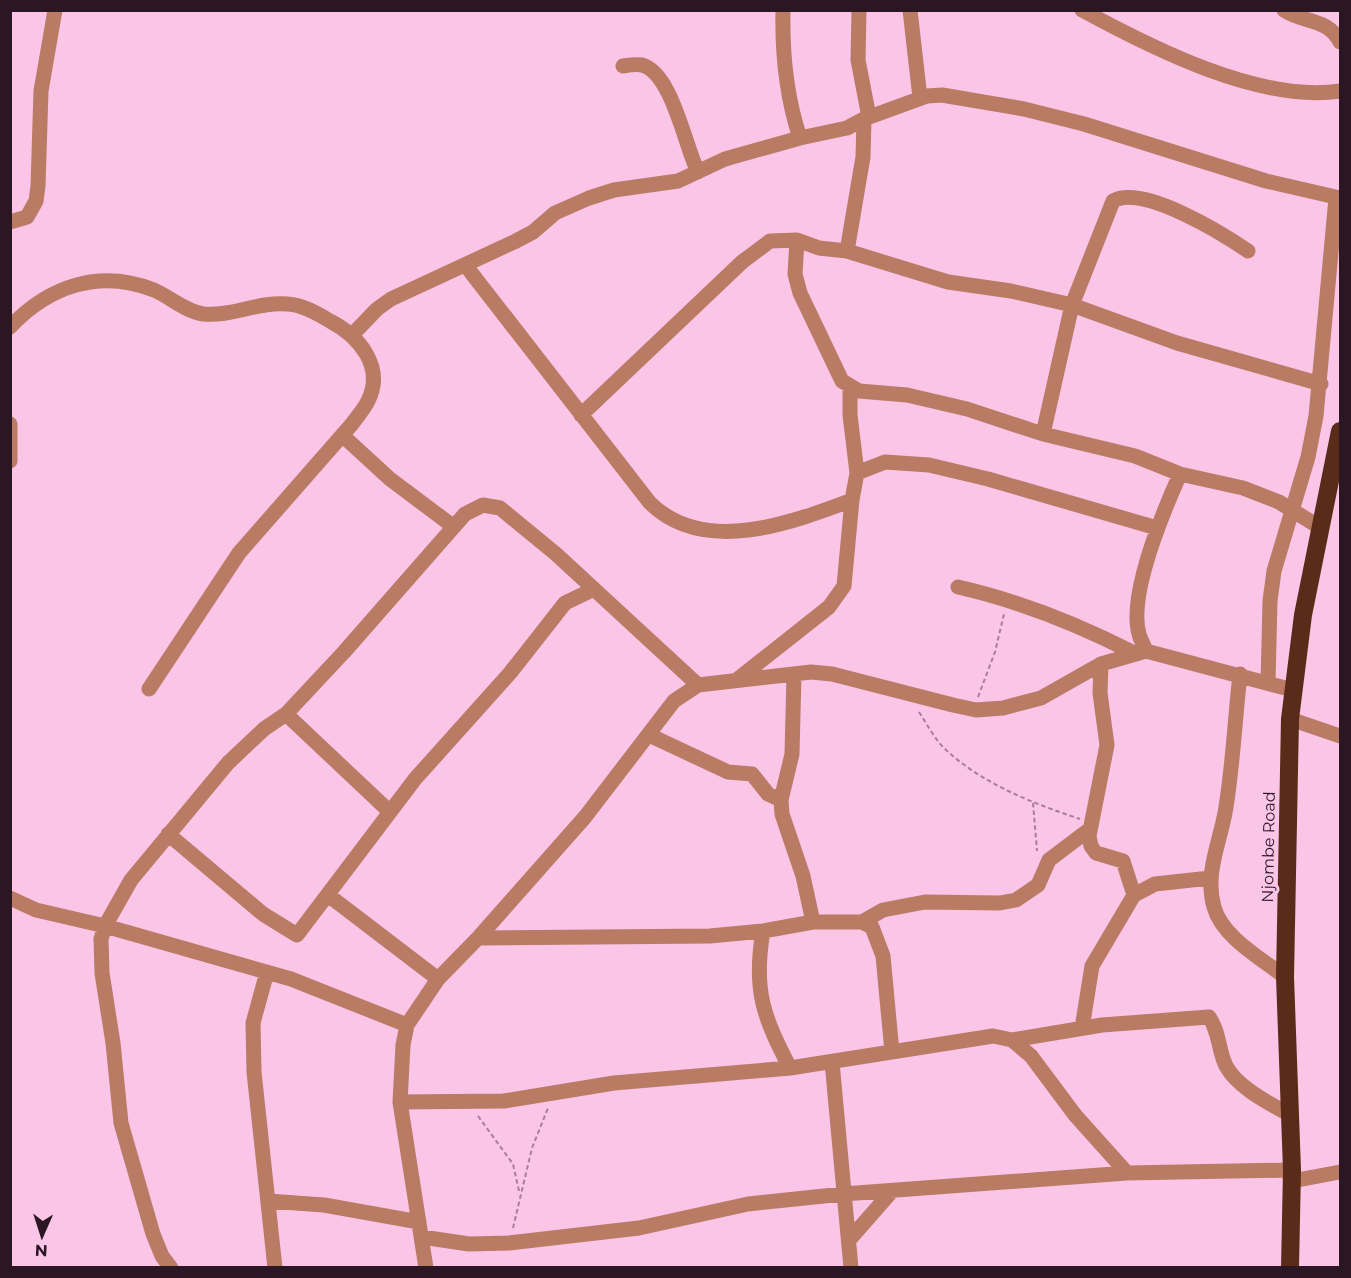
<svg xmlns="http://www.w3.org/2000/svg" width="1351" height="1278" viewBox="0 0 1351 1278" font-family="Montserrat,sans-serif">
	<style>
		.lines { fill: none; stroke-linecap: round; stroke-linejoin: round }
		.path { stroke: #a77f99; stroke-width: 2; stroke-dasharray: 4.5 3; stroke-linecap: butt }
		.minor { stroke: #b97b64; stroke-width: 15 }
		.highway { stroke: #5a2b19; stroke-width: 18 }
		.labels { text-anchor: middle; stroke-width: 6; stroke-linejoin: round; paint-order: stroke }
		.street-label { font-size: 16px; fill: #2a1723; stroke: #fbc5e7 }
	</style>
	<rect width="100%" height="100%" fill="#fbc5e7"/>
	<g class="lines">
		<path class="path" d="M 978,697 L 995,652 L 1004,614
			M 919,712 C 927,724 935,740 946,750 C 983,784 1032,803 1080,819
			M 1033,803 L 1037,851
			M 478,1116 L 513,1164 L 519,1191
			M 513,1228 L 532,1148 L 548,1108"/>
		<path class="minor" d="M 783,10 C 782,54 786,96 800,138
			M 859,10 L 858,60 L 869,117
			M 910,10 L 920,98
			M 1082,10 C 1152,48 1260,103 1340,91
			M 1284,10 C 1303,23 1328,18 1340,42
			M 623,66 C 629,65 636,64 642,65 C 672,73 685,146 698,172
			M 10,222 L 27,217 L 36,201 L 38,186 L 41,91 L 55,10
			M 797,240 L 795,274 L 800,293 L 842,381 L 859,391 L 907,395 L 967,409 L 1043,434 L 1135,456 L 1180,474 L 1243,488 L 1279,502 L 1321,528
			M 847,251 L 863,157 L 864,119
			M 466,266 L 650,503 C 704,556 791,523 852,500
			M 10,327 C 50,285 100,269 154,290 C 170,297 185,311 203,314 C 231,317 260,301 288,304 C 303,305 318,314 330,321 C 359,336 385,367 368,401 C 364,409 357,417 352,424 L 239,553 L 149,689
			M 352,335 L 377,309 L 391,299 L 514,242 L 533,232 L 555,213 L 589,198 L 614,190 L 678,181 L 725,159 L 800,138 L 847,128 L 864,119 L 927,96 L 942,95 L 1024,109 L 1084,124 L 1266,181 L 1340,198
			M 581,415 L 742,262 L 770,241 L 797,240 L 819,248 L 847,251 L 948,282 L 1011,291 L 1072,305 L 1177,343 L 1321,384
			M 10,424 L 10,461
			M 1043,434 L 1072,305 L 1113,201 C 1143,184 1223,234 1248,251
			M 342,435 L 390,479 L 454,527
			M 857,473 L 885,462 L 929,465 L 988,479 L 1157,528
			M 958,587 C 1020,601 1077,624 1134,653
			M 1146,651 C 1144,645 1140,639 1139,634 C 1128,595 1164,510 1180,474
			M 1101,664 L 1100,693 L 1107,745 L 1089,836 L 1091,846 L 1096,853 L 1123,861 L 1134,895
			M 794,674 L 792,754 L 781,800 L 782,814 L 803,876 L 813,922
			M 1240,674 C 1235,719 1233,763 1226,807 C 1221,841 1204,872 1214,907 C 1222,937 1262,959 1285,977
			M 738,679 L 829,607 L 844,586 L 852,500 L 857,473 L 850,415 L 850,388
			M 1268,683 L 1270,601 L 1274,571 L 1308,457 L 1316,416 L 1336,198
			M 286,714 L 390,812
			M 1290,719 L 1340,736
			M 649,735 L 728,772 L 752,774 L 768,794 L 781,800
			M 168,834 L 263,914 L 297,935 L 415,779 L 510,673 L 565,603 L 594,589
			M 328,895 L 438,979
			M 10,898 L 36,910 L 105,926 L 291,979 L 407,1025
			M 862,922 L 883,910 L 925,902 L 1000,903 L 1016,900 L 1038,885 L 1049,860 L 1090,829
			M 763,931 C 753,990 763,1016 790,1068
			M 478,938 L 710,936 L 763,931 L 813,922 L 862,922 L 872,927 L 883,956 L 892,1052
			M 267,972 L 253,1023 L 254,1072 L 275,1268
			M 1082,1028 L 1092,966 L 1134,895 L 1155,884 L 1210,878
			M 1012,1040 L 1102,1025 L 1209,1017 C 1220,1033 1218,1050 1226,1066 C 1238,1088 1269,1103 1290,1115
			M 832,1062 L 851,1268
			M 400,1102 L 504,1101 L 614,1083 L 790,1068 L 993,1036 L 1012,1040 L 1031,1056 L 1075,1115 L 1127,1173
			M 1292,1181 L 1340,1172
			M 268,1201 L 324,1205 L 419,1222
			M 422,1237 L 469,1244 L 509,1243 L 639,1228 L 748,1204 L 843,1194 L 1127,1173 L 1292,1170
			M 849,1240 L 892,1191
			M 171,1268 L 162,1256 L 153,1234 L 121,1123 L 113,1043 L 102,973 L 101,939 L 105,926 L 131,880 L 228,763 L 264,729 L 286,714 L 344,652 L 465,514 L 483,505 L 500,508 L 556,554 L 698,685
			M 426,1268 L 400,1102 L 403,1045 L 407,1025 L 438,979 L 478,938 L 585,817 L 674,701 L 698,685 L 811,672 L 832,674 L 953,705 L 976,710 L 1003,708 L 1041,698 L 1101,664 L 1146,651 L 1293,690"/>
		<path class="highway" d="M 1290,1268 L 1292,1170 L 1285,977 L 1290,719 L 1303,615 L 1340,431"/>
	</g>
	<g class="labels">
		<g class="street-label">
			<text transform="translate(1268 847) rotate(-89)" y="6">Njombe Road</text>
		</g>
	</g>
	<rect width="1351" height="1278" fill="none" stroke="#2a1723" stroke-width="24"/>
	<g transform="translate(42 1236) rotate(183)" stroke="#fbc5e7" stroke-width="4.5" paint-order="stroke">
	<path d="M0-4.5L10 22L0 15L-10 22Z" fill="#2a1723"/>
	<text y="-9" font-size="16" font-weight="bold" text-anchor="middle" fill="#2a1723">N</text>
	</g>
</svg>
